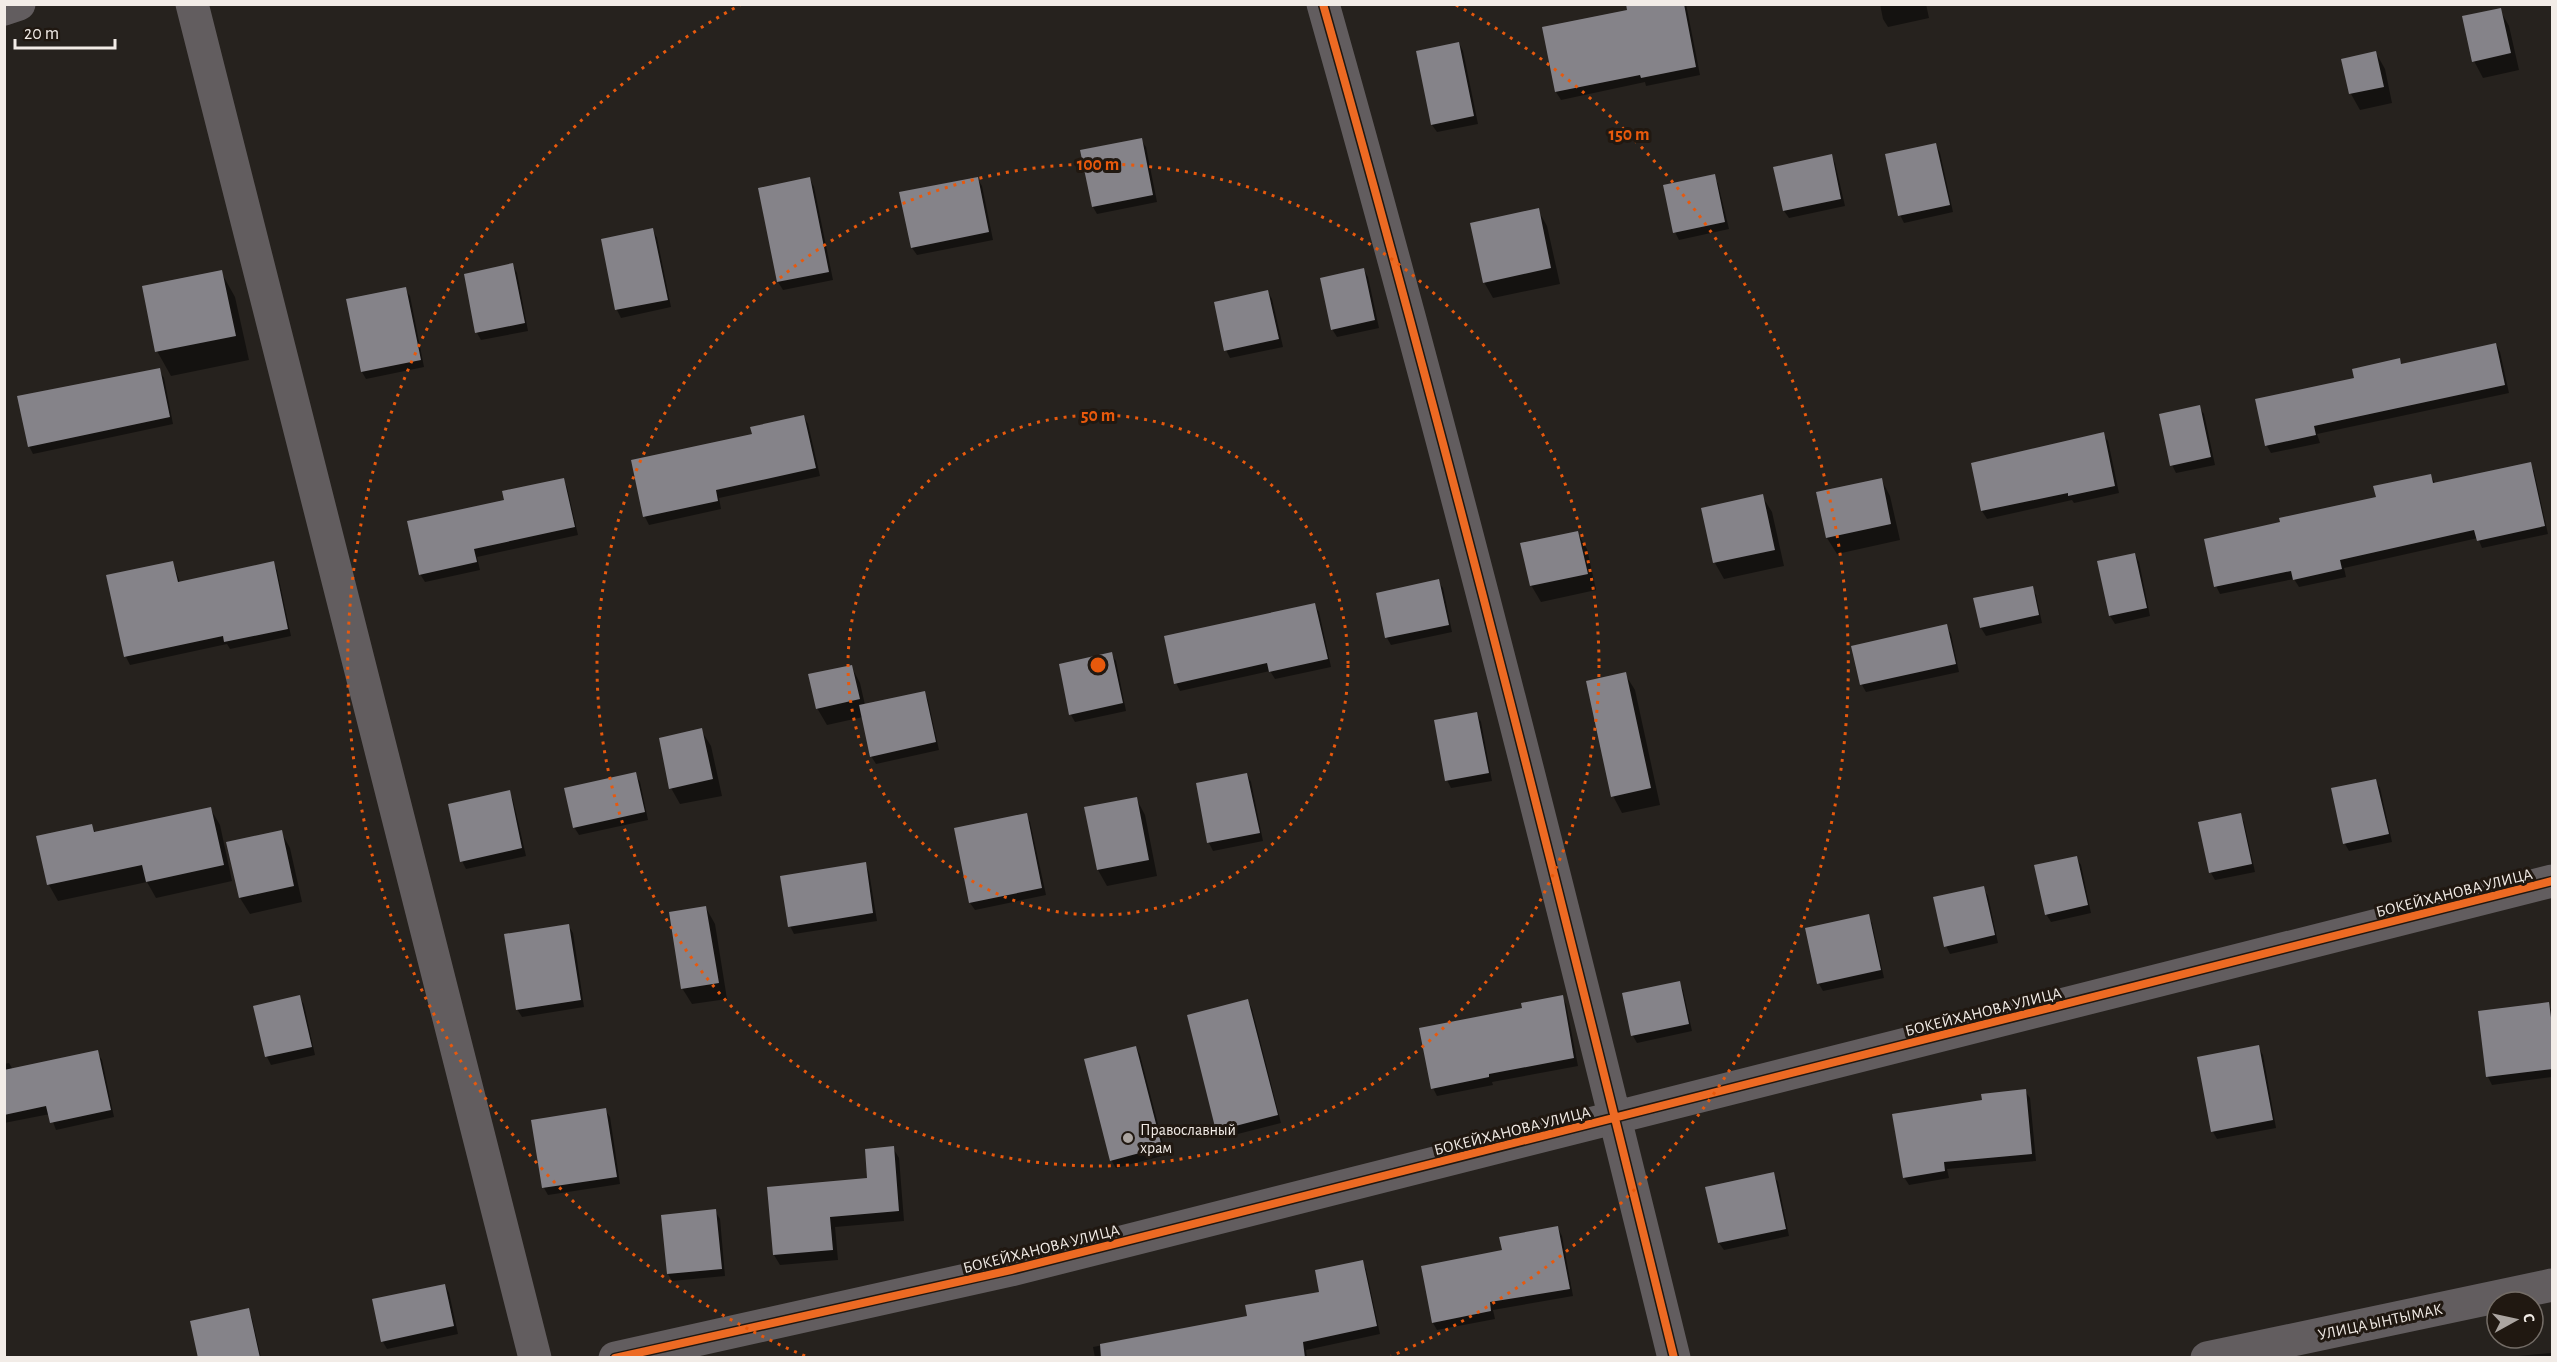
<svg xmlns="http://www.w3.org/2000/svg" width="2557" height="1362" viewBox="0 0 2557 1362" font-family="'Alegreya Sans',sans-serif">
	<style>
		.shadow { fill: #0007 }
		.building { fill: #858389 }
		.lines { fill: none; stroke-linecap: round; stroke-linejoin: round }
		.minor { stroke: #625d5f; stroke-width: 33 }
		.cycleway-casing { stroke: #201811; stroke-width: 11 }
		.cycleway { stroke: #ed6a23; stroke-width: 8 }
		.ring { fill: none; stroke: #e8590c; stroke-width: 3; stroke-dasharray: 3 6 }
		.poi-dot { fill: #aba5a1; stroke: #201811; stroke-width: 2 }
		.labels { text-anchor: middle; stroke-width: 6; stroke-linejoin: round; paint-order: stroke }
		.street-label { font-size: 16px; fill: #f2ece7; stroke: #201811 }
		.poi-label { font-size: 16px; fill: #f2ece7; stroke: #201811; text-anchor: start }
		.centre { fill: #e8590c; stroke: #201811; stroke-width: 3 }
		.ring-label { font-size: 18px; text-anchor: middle; font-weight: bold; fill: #e8590c; stroke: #201811; stroke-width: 6; stroke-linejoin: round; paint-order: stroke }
	</style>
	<rect width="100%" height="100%" fill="#26221e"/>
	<path class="shadow" d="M 1627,4 L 1686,4 L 1700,75 L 1646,86 L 1645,82 L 1561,100 L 1556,92 L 1543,28 L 1629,11 Z
		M 1880,4 L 1926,4 L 1929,18 L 1888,27 L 1883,19 Z
		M 2500,10 L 2509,26 L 2519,70 L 2483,78 L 2474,61 Z
		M 1459,43 L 1463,51 L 1478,124 L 1437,132 L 1432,125 Z
		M 2376,53 L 2385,69 L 2392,103 L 2360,110 L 2351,94 L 2343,60 Z
		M 1141,140 L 1146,147 L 1157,202 L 1097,214 L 1093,207 Z
		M 1936,145 L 1940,153 L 1953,212 L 1904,223 L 1900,215 Z
		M 1831,155 L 1835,163 L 1845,206 L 1789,218 L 1784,211 Z
		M 1714,176 L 1718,184 L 1729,229 L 1679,240 L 1675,232 Z
		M 977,178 L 982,186 L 993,240 L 917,255 L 912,248 Z
		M 810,179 L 814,187 L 833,280 L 783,290 L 778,282 L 760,189 Z
		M 1538,210 L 1547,226 L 1560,284 L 1493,298 L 1484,282 Z
		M 653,230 L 657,238 L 671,307 L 621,318 L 617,310 L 603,240 Z
		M 513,265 L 517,273 L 528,331 L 481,340 L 477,333 Z
		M 1364,270 L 1368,277 L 1379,328 L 1337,337 L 1332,329 Z
		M 221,272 L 235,297 L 249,360 L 171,376 L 157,351 Z
		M 405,289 L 410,296 L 424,367 L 366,379 L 362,372 Z
		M 1268,292 L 1272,299 L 1283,347 L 1230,358 L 1226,350 Z
		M 2496,344 L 2500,352 L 2509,393 L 2317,434 L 2320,443 L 2271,453 L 2267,446 L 2257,400 L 2356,379 L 2399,360 L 2402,365 Z
		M 159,370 L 164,378 L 173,424 L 33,454 L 29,446 Z
		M 2199,407 L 2204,414 L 2215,465 L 2176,473 L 2172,465 Z
		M 804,417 L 808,424 L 820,476 L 719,498 L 721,509 L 649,525 L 645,517 L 633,462 L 754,435 Z
		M 2103,434 L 2108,441 L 2119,493 L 2074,503 L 2072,500 L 1987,519 L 1982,511 L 1972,465 Z
		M 2530,464 L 2534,471 L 2548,534 L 2482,548 L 2478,538 L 2344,568 L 2346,577 L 2299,587 L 2294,579 L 2220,594 L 2216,586 L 2282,523 L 2377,498 L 2430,476 L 2436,484 Z
		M 563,479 L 567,487 L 578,535 L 477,557 L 480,570 L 425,582 L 420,574 L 506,501 Z
		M 1881,479 L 1890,496 L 1900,540 L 1837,554 L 1827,538 Z
		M 1762,496 L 1772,512 L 1784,566 L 1724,579 L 1715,563 L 1703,509 Z
		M 1577,532 L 1587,549 L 1596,590 L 1541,602 L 1531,585 Z
		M 2135,554 L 2139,562 L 2150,616 L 2115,624 L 2110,616 L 2099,562 Z
		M 173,562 L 180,583 L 273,563 L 277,570 L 291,636 L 230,649 L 227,644 L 130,665 L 126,657 L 108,576 Z
		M 1438,581 L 1443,588 L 1452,632 L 1391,645 L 1387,638 L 1377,594 Z
		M 2032,588 L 2036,595 L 2042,623 L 1986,636 L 1981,628 L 1975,600 Z
		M 1314,604 L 1319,612 L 1331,667 L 1275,679 L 1270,671 L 1180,691 L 1176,683 Z
		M 1946,626 L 1951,634 L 1959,672 L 1866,692 L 1862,685 L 1853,647 Z
		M 1111,654 L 1116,661 L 1126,711 L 1075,722 L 1071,715 Z
		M 851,666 L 860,683 L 865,705 L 924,692 L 928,700 L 939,750 L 876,764 L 871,756 L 863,717 L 827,725 L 817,708 Z
		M 1625,674 L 1635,690 L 1660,805 L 1622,813 L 1613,796 Z
		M 1477,714 L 1481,722 L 1492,781 L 1451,788 L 1447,780 Z
		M 701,730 L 711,746 L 722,796 L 680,804 L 671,788 Z
		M 635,774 L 640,782 L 648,820 L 579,835 L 574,827 Z
		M 1247,774 L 1251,782 L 1263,841 L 1213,851 L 1209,843 L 1197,784 Z
		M 2375,780 L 2380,788 L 2392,842 L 2349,851 L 2345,844 Z
		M 509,792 L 513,800 L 526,856 L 466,869 L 462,861 Z
		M 1136,798 L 1145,815 L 1157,876 L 1107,886 L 1098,870 L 1085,808 Z
		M 210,808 L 220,825 L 232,881 L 156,898 L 147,882 L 58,901 L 49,885 L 38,837 L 91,825 L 96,833 Z
		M 1026,815 L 1030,822 L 1046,895 L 975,910 L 970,903 Z
		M 2240,815 L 2244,822 L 2255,872 L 2215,880 L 2211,873 L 2200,823 Z
		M 281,832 L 290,848 L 302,902 L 250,914 L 240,898 Z
		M 2076,857 L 2081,865 L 2091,913 L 2051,922 L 2046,914 Z
		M 865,864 L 869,872 L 877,921 L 794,934 L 790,926 Z
		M 1983,888 L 1988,896 L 1998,943 L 1950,954 L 1946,946 Z
		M 706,908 L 715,924 L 727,999 L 692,1004 L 682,988 Z
		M 1868,916 L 1872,923 L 1884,978 L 1823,991 L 1819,984 L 1807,929 Z
		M 568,925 L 573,933 L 584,1007 L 522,1017 L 517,1009 Z
		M 1679,982 L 1683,990 L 1692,1031 L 1637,1043 L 1633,1036 L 1624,994 Z
		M 300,997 L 304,1005 L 315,1055 L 271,1065 L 267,1057 L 255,1007 Z
		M 1562,997 L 1566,1004 L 1578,1066 L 1492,1082 L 1493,1085 L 1437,1096 L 1433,1088 L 1524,1009 Z
		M 1248,1001 L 1252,1009 L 1281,1123 L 1222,1138 L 1218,1131 L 1188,1016 Z
		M 2548,1004 L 2552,1012 L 2552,1077 L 2492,1085 L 2488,1077 L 2480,1012 Z
		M 1136,1047 L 1140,1055 L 1166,1155 L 1116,1168 L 1111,1160 Z
		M 2258,1047 L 2263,1055 L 2276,1128 L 2217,1139 L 2213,1132 Z
		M 97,1052 L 102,1060 L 114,1117 L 56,1130 L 50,1114 L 4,1123 L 4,1064 L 9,1063 L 13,1070 Z
		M 2025,1091 L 2030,1098 L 2036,1161 L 1947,1169 L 1949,1178 L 1909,1185 L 1904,1177 L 1983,1101 Z
		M 605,1110 L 610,1117 L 620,1184 L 548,1195 L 544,1188 Z
		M 893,1148 L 899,1158 L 904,1221 L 835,1227 L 838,1260 L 780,1265 L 774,1255 L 869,1179 Z
		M 1773,1174 L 1778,1182 L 1789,1236 L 1724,1250 L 1719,1243 Z
		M 715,1211 L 720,1219 L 725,1276 L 672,1281 L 668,1274 Z
		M 1558,1228 L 1562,1236 L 1573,1296 L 1493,1310 L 1495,1319 L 1437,1330 L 1433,1323 L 1503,1251 Z
		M 1362,1262 L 1366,1269 L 1380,1334 L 1306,1350 L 1307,1358 L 1095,1358 L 1093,1347 L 1249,1317 L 1321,1293 Z
		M 445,1285 L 449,1293 L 458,1334 L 387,1349 L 383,1342 L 373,1300 Z
		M 248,1310 L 252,1318 L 261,1358 L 200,1358 Z
		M 2551,1353 L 2552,1358 L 2507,1357 Z"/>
	<path class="building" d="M 1626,4 L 1684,4 L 1696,67 L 1641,78 L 1640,75 L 1555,92 L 1542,27 L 1627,10 Z
		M 2501,8 L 2511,53 L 2472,62 L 2462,16 Z
		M 1459,42 L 1474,116 L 1431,125 L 1416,51 Z
		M 2376,51 L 2384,87 L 2349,94 L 2341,59 Z
		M 1142,138 L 1153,195 L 1092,207 L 1080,150 Z
		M 1936,143 L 1950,205 L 1898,216 L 1885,154 Z
		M 1832,154 L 1841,199 L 1783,211 L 1773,167 Z
		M 1715,174 L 1725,222 L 1673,233 L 1663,185 Z
		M 810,177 L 829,272 L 777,282 L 758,188 Z
		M 978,177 L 989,232 L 911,248 L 899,192 Z
		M 1539,208 L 1551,268 L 1483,283 L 1470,223 Z
		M 653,228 L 668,300 L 615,310 L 601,239 Z
		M 513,263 L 525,323 L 475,333 L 464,274 Z
		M 1364,268 L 1375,320 L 1331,330 L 1320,278 Z
		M 222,270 L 236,336 L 155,352 L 142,286 Z
		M 406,287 L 421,360 L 361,372 L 346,299 Z
		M 1268,290 L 1279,339 L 1224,351 L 1214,302 Z
		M 2496,343 L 2505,385 L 2314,426 L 2316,435 L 2265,446 L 2255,399 L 2354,378 L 2352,369 L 2400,358 L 2401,364 Z
		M 160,368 L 170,417 L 28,447 L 17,396 Z
		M 2200,405 L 2211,457 L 2170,466 L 2159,414 Z
		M 804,415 L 816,468 L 716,490 L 718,501 L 643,517 L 631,460 L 752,434 L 750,427 Z
		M 2104,432 L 2115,486 L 2068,496 L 2068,493 L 1981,511 L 1971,463 Z
		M 2531,462 L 2545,526 L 2477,541 L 2474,530 L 2340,560 L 2342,569 L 2293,580 L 2291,571 L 2214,587 L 2204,539 L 2280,522 L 2279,518 L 2376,497 L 2373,486 L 2431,474 L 2433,483 Z
		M 564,478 L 575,527 L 474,549 L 477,562 L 419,575 L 407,521 L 504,500 L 502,491 Z
		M 1882,478 L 1891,524 L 1826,538 L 1816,492 Z
		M 1763,494 L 1775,550 L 1713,563 L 1701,508 Z
		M 1578,531 L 1588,574 L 1530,586 L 1520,543 Z
		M 2135,553 L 2147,608 L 2109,616 L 2097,561 Z
		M 173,561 L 178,582 L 274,561 L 288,629 L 224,642 L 223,636 L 124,657 L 106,575 Z
		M 1439,579 L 1449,625 L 1385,638 L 1376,593 Z
		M 2033,586 L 2039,615 L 1980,628 L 1973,598 Z
		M 1315,603 L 1328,659 L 1269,672 L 1267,663 L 1174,684 L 1164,636 Z
		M 1947,624 L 1956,664 L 1860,685 L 1851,646 Z
		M 1112,652 L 1123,703 L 1069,715 L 1059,664 Z
		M 852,665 L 860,699 L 816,709 L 808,674 Z
		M 1626,672 L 1651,788 L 1611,797 L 1586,681 Z
		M 925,691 L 936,742 L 870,757 L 859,705 Z
		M 1477,712 L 1489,773 L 1445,781 L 1434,720 Z
		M 702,728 L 713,779 L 669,789 L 659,738 Z
		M 636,772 L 645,812 L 573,828 L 564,788 Z
		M 1247,773 L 1260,833 L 1207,843 L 1196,783 Z
		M 2376,779 L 2389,834 L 2343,844 L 2331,788 Z
		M 510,790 L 522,848 L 460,862 L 448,804 Z
		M 1137,797 L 1149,860 L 1097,870 L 1084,807 Z
		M 211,807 L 224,865 L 146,882 L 142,865 L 47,885 L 36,836 L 92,824 L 94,832 Z
		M 1027,813 L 1042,888 L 969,903 L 954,828 Z
		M 2241,813 L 2252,864 L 2209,873 L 2198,822 Z
		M 282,830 L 294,886 L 239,898 L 226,842 Z
		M 2077,856 L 2088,905 L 2045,915 L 2034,865 Z
		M 866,862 L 873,913 L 788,927 L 780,876 Z
		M 1984,886 L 1995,935 L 1944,947 L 1933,897 Z
		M 706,906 L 719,983 L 681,989 L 669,912 Z
		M 1869,914 L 1881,970 L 1817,984 L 1805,928 Z
		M 569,924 L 581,1000 L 516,1010 L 504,934 Z
		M 1680,981 L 1689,1024 L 1631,1036 L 1622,993 Z
		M 300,995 L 312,1047 L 265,1057 L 253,1006 Z
		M 1563,995 L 1574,1058 L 1489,1074 L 1489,1077 L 1431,1089 L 1419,1028 L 1522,1008 L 1521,1003 Z
		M 1248,999 L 1278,1115 L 1216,1131 L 1187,1015 Z
		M 2549,1002 L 2553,1033 L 2553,1069 L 2486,1077 L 2478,1011 Z
		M 2259,1045 L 2273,1120 L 2211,1132 L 2197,1057 Z
		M 1136,1046 L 1162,1147 L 1110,1161 L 1084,1059 Z
		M 98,1050 L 111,1110 L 50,1123 L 46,1106 L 4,1115 L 4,1070 Z
		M 2026,1089 L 2032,1154 L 1944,1162 L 1945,1171 L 1903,1178 L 1892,1114 L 1982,1100 L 1981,1094 Z
		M 606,1108 L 617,1177 L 542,1188 L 531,1120 Z
		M 894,1146 L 899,1211 L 830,1217 L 833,1250 L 773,1255 L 767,1187 L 867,1178 L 865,1149 Z
		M 1774,1172 L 1786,1229 L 1718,1243 L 1705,1187 Z
		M 716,1209 L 722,1269 L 667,1274 L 661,1215 Z
		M 1558,1226 L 1570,1289 L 1490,1302 L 1491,1311 L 1432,1323 L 1421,1266 L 1502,1250 L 1499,1237 Z
		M 1363,1260 L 1377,1326 L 1303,1342 L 1305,1358 L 1101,1358 L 1100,1344 L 1247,1316 L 1245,1305 L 1319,1292 L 1315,1270 Z
		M 445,1284 L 454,1326 L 381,1342 L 372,1299 Z
		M 249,1308 L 260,1358 L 198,1358 L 190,1321 Z"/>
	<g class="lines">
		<path class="minor" d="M 192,4 L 535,1358
			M 1323,4 C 1450,453 1563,905 1674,1358
			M 4,9 L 19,4
			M 615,1358 L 1011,1270 L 2552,881
			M 2207,1358 L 2552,1285"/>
		<g class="cycleway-casing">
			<path id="cycleway" d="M 1323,4 C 1450,453 1563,905 1674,1358
				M 615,1358 L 1011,1270 L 2552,881"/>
		</g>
		<use href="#cycleway" class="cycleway"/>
	</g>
	<g class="ring">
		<circle cx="1098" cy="665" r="250"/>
		<circle cx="1098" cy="665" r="501"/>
		<path d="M805 1356A751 751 0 0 1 740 5M1456 5A751 751 0 0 1 1391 1356"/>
	</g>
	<circle class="poi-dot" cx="1128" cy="1138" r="6"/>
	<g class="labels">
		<g class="street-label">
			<text transform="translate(2454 892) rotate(-14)" y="6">БОКЕЙХАНОВА УЛИЦА</text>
			<text transform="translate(1983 1011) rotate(-14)" y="6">БОКЕЙХАНОВА УЛИЦА</text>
			<text transform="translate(1512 1130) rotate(-14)" y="6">БОКЕЙХАНОВА УЛИЦА</text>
			<text transform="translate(1041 1248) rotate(-14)" y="6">БОКЕЙХАНОВА УЛИЦА</text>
			<text transform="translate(2380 1321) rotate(-12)" y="6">УЛИЦА ЫНТЫМАК</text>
		</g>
		<g class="poi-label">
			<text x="1140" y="1135">Православный<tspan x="1140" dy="18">храм</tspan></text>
		</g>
	</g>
	<circle cx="1098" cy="665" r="9" class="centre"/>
	<g class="ring-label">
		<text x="1629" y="140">150 m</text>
		<text x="1098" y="170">100 m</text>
		<text x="1098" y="421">50 m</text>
	</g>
	<rect width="2557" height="1362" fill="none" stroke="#f2ece7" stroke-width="12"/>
	<g transform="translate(2515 1320) rotate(82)"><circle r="28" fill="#201811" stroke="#746d67" stroke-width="1.5"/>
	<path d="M0-4.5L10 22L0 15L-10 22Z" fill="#aba5a1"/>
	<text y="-9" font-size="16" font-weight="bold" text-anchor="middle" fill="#f2ece7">С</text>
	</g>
	<path d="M15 39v9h100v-9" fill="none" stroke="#f2ece7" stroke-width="3"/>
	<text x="24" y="39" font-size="18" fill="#f2ece7" stroke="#201811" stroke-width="4.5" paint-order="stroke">20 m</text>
</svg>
